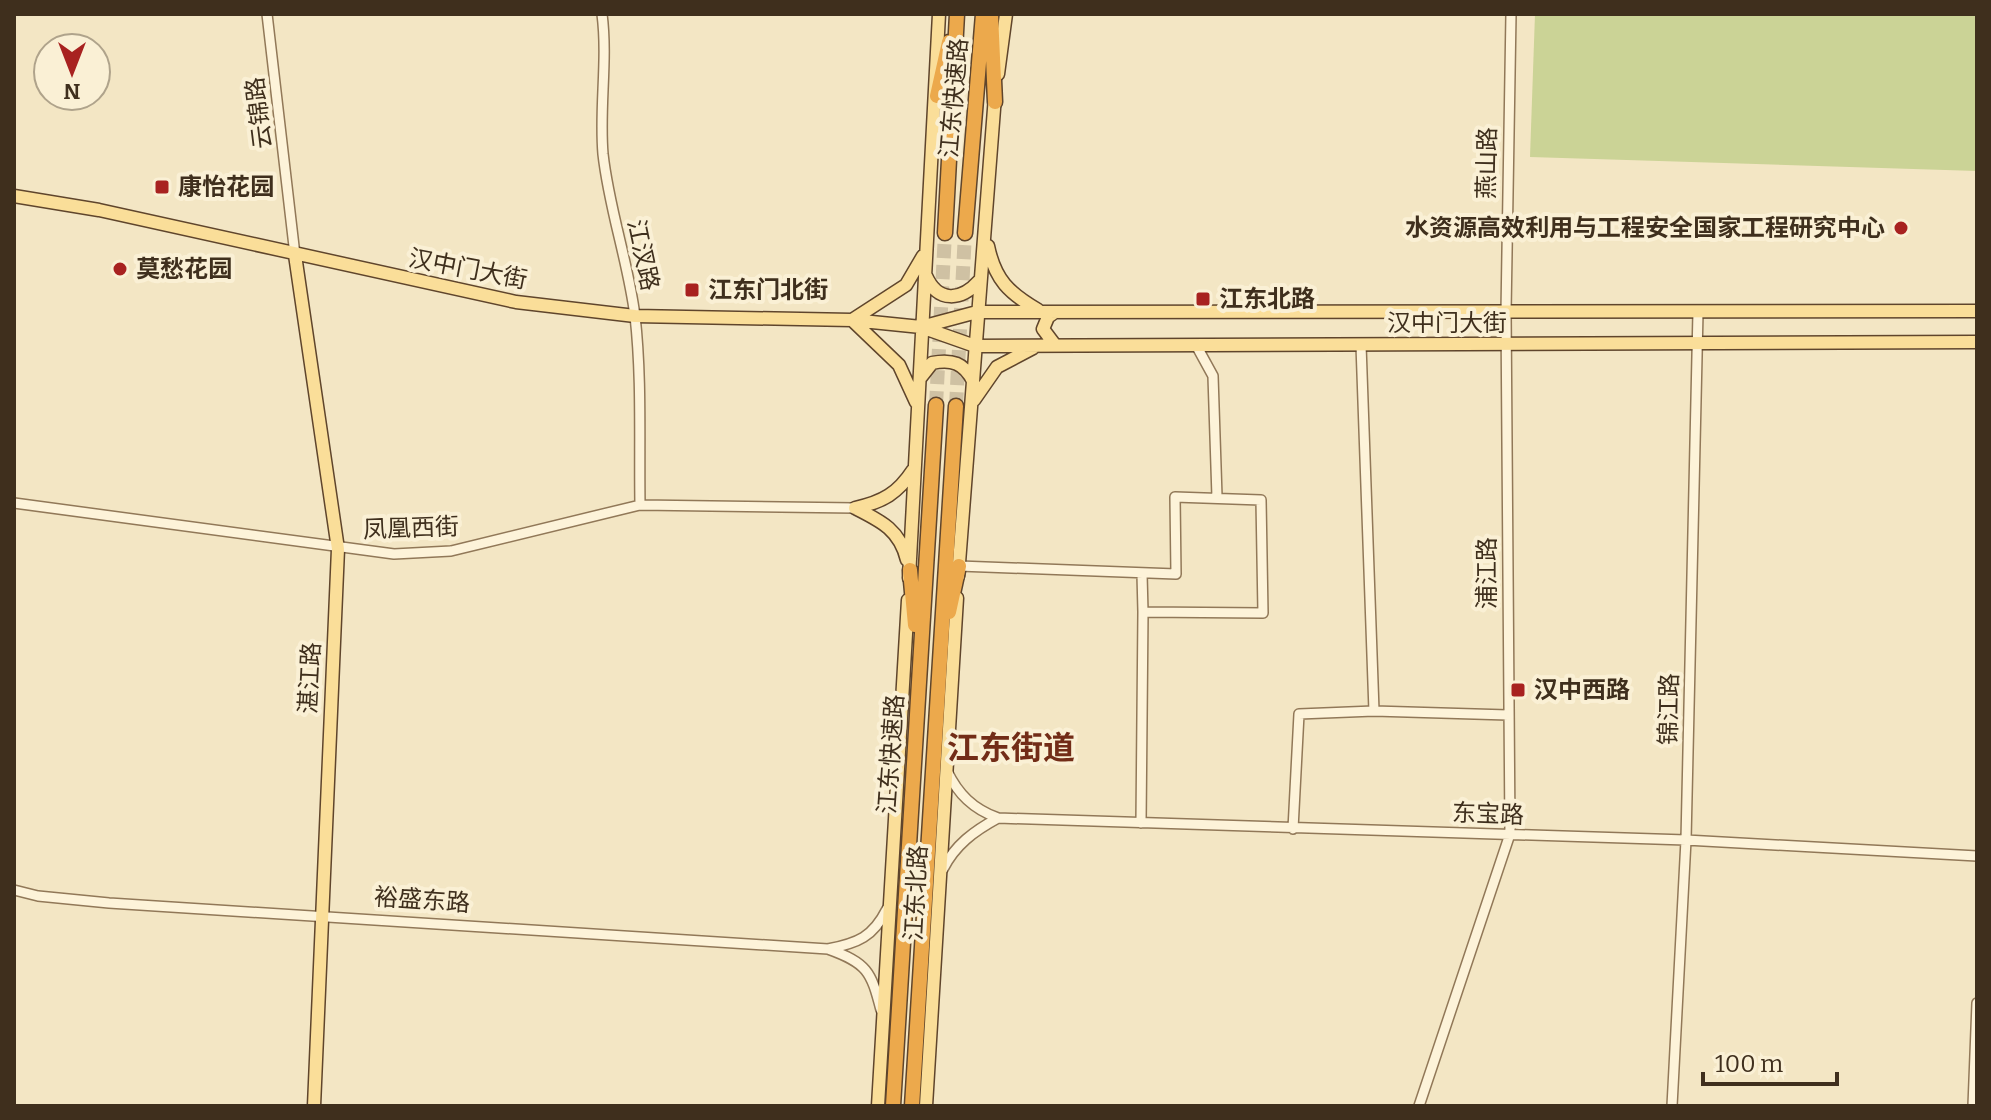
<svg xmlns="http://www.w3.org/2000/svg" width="1991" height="1120" viewBox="0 0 1991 1120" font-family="Bitter,'Noto Sans SC',serif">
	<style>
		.green { fill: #cbd396 }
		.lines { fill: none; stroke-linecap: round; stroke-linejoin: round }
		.highway-tunnel { stroke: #cfc1a3; stroke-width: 14; stroke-dasharray: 14 7; stroke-linecap: butt }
		.minor-casing { stroke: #917858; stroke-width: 12 }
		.major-casing { stroke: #5f452c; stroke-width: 15 }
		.highway-casing { stroke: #5f452c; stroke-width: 17 }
		.minor { stroke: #fdf3d9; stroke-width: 9 }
		.major { stroke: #fade99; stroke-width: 12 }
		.highway { stroke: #eca94c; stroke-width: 14 }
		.poi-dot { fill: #a82220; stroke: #faf0d5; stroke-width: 3 }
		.labels { text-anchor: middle; stroke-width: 8; stroke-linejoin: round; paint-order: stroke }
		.street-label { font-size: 24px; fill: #3f2f1d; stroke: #faf0d5 }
		.poi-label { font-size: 24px; font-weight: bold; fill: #3f2f1d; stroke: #faf0d5; text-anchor: start }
		.district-label { font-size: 32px; font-weight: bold; fill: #722c17; stroke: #faf0d5 }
	</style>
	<rect width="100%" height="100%" fill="#f3e6c4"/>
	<path class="green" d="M 1535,14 L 1977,14 L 1977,171 L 1530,157 Z"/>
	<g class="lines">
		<path class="highway-tunnel" d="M 936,405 L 945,233
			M 956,406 L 965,233"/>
		<g class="minor-casing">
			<path id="minor" d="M 267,14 L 295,255
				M 602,14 C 608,61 599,107 603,154 C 609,209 628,261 635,316 C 642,378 639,442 640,505
				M 1196,345 L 1213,376 L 1217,497
				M 1361,345 L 1374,711 L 1508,715
				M 14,503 L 394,554 L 451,551 L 640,505 L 855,508
				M 959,566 L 1176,574 L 1175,497 L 1261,500 L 1263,613 L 1143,612 L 1141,823
				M 1142,574 L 1143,612
				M 947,771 C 958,794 973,809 998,818 L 1686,840 L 1977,856
				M 1293,829 L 1299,714 L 1374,711
				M 943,869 C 955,845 974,831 998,818
				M 14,890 L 38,896 L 109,903 L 828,949 C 867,963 871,971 881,1010
				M 828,949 C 858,943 873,937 887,909
				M 1419,1106 L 1510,834 L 1506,312 L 1511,14
				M 1672,1106 L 1686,840 L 1698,312
				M 1973,1106 L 1977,1003"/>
		</g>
		<g class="major-casing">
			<path id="major" d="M 998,74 L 1006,14
				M 14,196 L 99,210 L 516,302 L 635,316 L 852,320 L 921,327 L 975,346 L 1977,342
				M 988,246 C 995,280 1009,293 1038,310
				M 295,255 L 338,549 L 314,1106
				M 926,276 C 938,303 961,301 979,281
				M 921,327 L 977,312 L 1977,311
				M 1055,345 L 1043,329 L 1048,317 L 1055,312
				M 921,377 L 932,363 C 952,359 964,363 973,381
				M 974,400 L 997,367 L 1033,348
				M 916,402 L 899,365 L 852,320 L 906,285 L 923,256
				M 855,508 C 881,521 900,530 907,560
				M 855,508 C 883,502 898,493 913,470
				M 958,576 L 995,96
				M 909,578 L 939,14
				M 878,1106 L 908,600
				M 926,1106 L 957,598"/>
		</g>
		<g class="highway-casing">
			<path id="highway" d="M 991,14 L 995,102
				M 937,96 L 949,42
				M 945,233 L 957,14
				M 965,233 L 983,14
				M 910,570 L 915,625
				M 949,612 L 959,566
				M 893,1106 L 936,405
				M 912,1106 L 956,406"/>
		</g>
		<use href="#minor" class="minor"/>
		<use href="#major" class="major"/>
		<use href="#highway" class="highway"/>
	</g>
	<g class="poi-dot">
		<rect x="154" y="179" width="16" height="16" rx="4"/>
		<circle cx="1901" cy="228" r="8"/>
		<circle cx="120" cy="269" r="8"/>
		<rect x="684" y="282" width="16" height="16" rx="4"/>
		<rect x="1195" y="291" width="16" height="16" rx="4"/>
		<rect x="1510" y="682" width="16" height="16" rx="4"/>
	</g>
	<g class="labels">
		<g class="street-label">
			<text transform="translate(954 98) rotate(-85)" y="8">江东快速路</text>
			<text transform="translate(259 113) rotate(-97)" y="8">云锦路</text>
			<text transform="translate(1487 163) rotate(-89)" y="8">燕山路</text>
			<text transform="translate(643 255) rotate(78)" y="8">江汊路</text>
			<text transform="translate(468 269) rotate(11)" y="8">汉中门大街</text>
			<text x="1447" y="331">汉中门大街</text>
			<text transform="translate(411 528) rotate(-2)" y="8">凤凰西街</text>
			<text transform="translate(1487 573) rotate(-90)" y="8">浦江路</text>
			<text transform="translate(310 678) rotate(-87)" y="8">湛江路</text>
			<text transform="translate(1669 709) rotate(-89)" y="8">锦江路</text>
			<text transform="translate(891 754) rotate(-86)" y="8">江东快速路</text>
			<text transform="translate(1488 814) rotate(2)" y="8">东宝路</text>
			<text transform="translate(916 893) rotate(-87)" y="8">江东北路</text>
			<text transform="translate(422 900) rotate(4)" y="8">裕盛东路</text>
		</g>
		<g class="poi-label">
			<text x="178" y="195">康怡花园</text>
			<text x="1885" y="236" text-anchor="end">水资源高效利用与工程安全国家工程研究中心</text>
			<text x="136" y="277">莫愁花园</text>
			<text x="708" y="298">江东门北街</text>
			<text x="1219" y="307">江东北路</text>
			<text x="1534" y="698">汉中西路</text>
		</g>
		<g class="district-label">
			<text x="1011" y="759">江东街道</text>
		</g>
	</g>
	<rect width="1991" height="1120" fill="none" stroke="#3f2f1d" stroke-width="32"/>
	<g transform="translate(72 72) rotate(180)"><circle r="38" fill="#faf0d5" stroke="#afa38b" stroke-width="2"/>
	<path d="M0-6L14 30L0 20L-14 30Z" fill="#a82220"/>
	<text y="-12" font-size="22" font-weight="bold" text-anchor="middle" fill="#3f2f1d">N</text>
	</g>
	<path d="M1703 1072v12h134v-12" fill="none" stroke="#3f2f1d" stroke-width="4"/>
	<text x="1715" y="1072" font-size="24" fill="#3f2f1d" stroke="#faf0d5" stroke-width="6" paint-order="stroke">100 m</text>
</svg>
